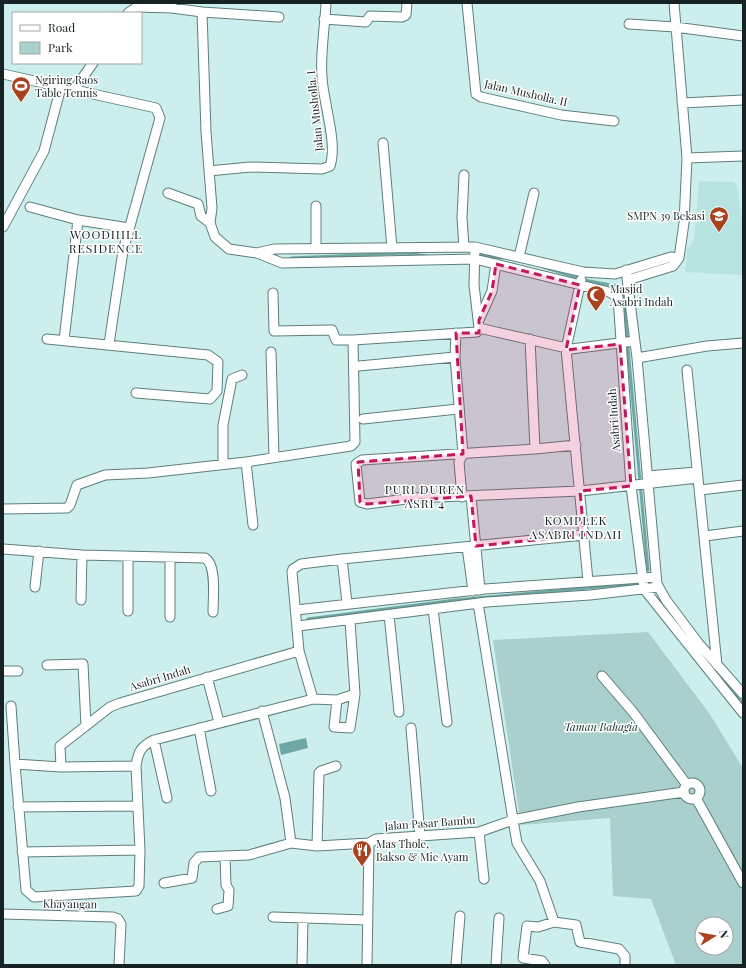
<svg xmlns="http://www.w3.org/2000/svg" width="746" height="968" viewBox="0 0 746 968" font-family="'Playfair Display',serif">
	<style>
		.built { fill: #b7e3e0 }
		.green { fill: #aad0cd; fill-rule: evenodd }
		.water { fill: #6ea7a4 }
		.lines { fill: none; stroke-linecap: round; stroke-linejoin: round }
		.stream { stroke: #6ea7a4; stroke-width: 3 }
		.minor-casing { stroke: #5e7e7c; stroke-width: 11 }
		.minor { stroke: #fff; stroke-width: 9 }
		.marked { fill: #c2185b; fill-opacity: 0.2; stroke: #c2185b; stroke-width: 3; stroke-dasharray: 8 5; stroke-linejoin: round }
		.labels { text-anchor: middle; stroke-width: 3; stroke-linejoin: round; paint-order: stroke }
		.poi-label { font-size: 11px; fill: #162322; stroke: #fff; text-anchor: start }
		.street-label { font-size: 11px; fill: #162322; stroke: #fff }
		.park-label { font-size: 11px; font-style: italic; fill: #163432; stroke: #fff }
		.neighbourhood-label { font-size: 12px; letter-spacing: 1px; fill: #162322; stroke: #fff }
	</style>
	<rect width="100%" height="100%" fill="#ccefed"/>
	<path class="built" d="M 699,181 L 734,182 L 737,186 L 743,226 L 743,275 L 685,272 L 687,250 L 694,240 Z"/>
	<path class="green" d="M 648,632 L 709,713 L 743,768 L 743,965 L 676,965 L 651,899 L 613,896 L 610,818 L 521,825 L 493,640 ZM 702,924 L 726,924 L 726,948 L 702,948 Z"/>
	<path class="water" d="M 306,738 L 308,748 L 281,755 L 279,744 Z"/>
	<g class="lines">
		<path class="stream" d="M 480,255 L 502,258
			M 291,258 L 405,253 L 427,256
			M 543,267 L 579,278
			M 584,280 L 616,286 L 623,293 L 648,570
			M 666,607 L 681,628
			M 308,619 L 455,600 L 641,583
			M 723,681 L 743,704"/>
		<g class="minor-casing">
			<path id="minor" d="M 172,3 L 172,8 L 202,12 L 279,17
				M 467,3 L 476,94 L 481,97 L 561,115 L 614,121
				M 202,12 L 206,132 L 212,208 L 210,223 L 215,237 L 229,249 L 257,253 L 282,263 L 475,259 L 609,292 L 618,297 L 631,486 L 644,589 L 743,713
				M 128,13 L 137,7 L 172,8
				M 324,19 L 366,22 L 370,16 L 402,17 L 406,15 L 407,3
				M 629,24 L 675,27 L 743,36
				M 3,74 L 156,108 L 160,118 L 123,251 L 109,344
				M 74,90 L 93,63
				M 682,103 L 743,100
				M 383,143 L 392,248
				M 687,158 L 743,156
				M 209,171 L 250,167 L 322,169 L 330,166 C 338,143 323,102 322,77 C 320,53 325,27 326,3
				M 168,193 L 198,204 L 201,216 L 210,223
				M 316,206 L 316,249
				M 30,207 L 78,220 L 129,228
				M 3,227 L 44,151 L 61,87
				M 464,247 L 462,218 L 464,175
				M 257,253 L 274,249 L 475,247 L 583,272 L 615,274 L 671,257 L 679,258
				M 519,257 L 534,193
				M 626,270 L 637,358 L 657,584 L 666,600 L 699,644 L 743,694
				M 581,280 L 566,349 L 588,581
				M 628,280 L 673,266 L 679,258 L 684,223 L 687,158 L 674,3
				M 273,293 L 274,331 L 332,330 L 336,340 L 353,340
				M 479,320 L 492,291 L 496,264
				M 479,328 L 571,349 L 635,341
				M 456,333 L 455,357 L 463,454 L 459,462 L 462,497
				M 47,339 L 208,355 L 218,362 L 217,391 L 210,399 L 136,393
				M 530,339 L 535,449
				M 64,340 L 78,220
				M 271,352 L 274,457
				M 637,358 L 707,346 L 743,343
				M 359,366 L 455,357
				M 687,370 L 717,665
				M 363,419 L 458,409
				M 576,445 L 535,449 L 362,460 L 356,464 L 360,502 L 367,504 L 414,498 L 580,491 L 698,478
				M 246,462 L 253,525
				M 223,463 L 223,425 L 232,379 L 242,375
				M 647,476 L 697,472
				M 700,490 L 743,485
				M 471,496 L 480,590
				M 3,509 L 67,508 L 70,505 L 77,485 L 105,475 L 148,473 L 246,462 L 351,446 L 355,442 L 353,340 L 477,332 L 479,328 L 474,285 L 475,247
				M 705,536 L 743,531
				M 467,547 L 473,591
				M 3,549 L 82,555 L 205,558 C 217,565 213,598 213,612
				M 128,557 L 128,611
				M 342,559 L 347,603
				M 35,587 L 39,551
				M 81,600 L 82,555
				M 433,609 L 447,722
				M 296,610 L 485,589 L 656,577
				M 389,615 L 399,712
				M 170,617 L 170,558
				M 298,626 L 487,602 L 590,595 L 659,587
				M 47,665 L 83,664 L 86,726
				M 3,671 L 18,671
				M 602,676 L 633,712 L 687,785
				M 207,677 L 219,722
				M 313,699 L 299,651 L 292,572 L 293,569 L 301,564 L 342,559 L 584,535
				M 337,700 L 334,727 L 350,728 L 355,694
				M 11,706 L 15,764
				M 262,711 L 285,798 L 291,843
				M 199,728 L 211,791
				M 411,728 L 420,836
				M 154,740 L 167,798
				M 15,764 L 61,767 L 136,766 L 140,850 L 139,886 L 136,891 L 34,897 L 26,890 Z
				M 136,766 C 138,752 141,746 154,740 L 313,699 L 337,700 L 355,694 L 350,621
				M 61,767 L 60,746 L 110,707 L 120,703 L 299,651
				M684 791a8 8 0 1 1 16 0a8 8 0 1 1-16 0Z
				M 696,798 L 743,883
				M 18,807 L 138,806
				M 479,832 L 484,879
				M 317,846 L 319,773 L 321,771 L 336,766
				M 22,852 L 140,850
				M 164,883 L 192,878 L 194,863 L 199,857 L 249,855 L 291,843 L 317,846 L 369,843
				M 217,909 L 228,906 L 229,890 L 226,885 L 225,856
				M 3,914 L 113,917 L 118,919 L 121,924 L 119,965
				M 273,917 L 367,920
				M 302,965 L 303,919
				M 367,965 L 369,843 L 376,839 L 479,832 L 513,820 L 478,603
				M 456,965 L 460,916
				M 496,965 L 499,918
				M 545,965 L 542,961 L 523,958 L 527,926 L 538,927 L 554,922
				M 625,965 L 625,956 L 619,949 L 580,942 L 576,925 L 554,922 L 540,881 L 517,843 L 513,820 L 578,807 L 684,792"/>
		</g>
		<use href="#minor" class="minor"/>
	</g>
	<path class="marked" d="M 496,264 L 580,285 L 566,350 L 620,344 L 631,486 L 580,491 L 584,535 L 476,546 L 471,496 L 367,504 L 360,502 L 358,462 L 463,454 L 456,333 L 479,333 L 479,320 L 492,291 Z"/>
	<defs>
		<g id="stadium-pin" transform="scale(1)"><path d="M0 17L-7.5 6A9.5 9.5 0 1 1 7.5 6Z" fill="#a9421f" stroke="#fff"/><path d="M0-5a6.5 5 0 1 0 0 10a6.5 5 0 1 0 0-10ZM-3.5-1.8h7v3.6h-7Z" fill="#fff"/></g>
		<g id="school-pin" transform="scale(1)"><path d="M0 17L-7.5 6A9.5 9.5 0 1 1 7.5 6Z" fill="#a9421f" stroke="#fff"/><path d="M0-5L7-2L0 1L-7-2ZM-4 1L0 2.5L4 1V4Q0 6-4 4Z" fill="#fff"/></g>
		<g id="mosque-pin" transform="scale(1)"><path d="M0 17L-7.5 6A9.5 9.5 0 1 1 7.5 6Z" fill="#a9421f" stroke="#fff"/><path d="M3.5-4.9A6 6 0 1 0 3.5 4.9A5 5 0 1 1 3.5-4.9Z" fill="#fff"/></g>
		<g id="restaurant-pin" transform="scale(1)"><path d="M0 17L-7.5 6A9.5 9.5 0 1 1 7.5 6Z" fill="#a9421f" stroke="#fff"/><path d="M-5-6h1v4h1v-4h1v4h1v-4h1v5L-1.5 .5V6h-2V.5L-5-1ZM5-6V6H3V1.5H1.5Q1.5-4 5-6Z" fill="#fff"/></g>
	</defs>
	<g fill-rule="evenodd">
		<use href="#stadium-pin" x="21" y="86"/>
		<use href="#school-pin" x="719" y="216"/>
		<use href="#mosque-pin" x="596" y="295"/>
		<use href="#restaurant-pin" x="362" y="850"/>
	</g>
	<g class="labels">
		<g class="poi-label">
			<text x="35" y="84">Ngiring Raos<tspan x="35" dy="13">Table Tennis</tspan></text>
			<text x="705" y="220" text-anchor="end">SMPN 39 Bekasi</text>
			<text x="610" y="293">Masjid<tspan x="610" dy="13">Asabri Indah</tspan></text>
			<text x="376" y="848">Mas Thole,<tspan x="376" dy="13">Bakso &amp; Mie Ayam</tspan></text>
		</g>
		<g class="street-label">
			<text transform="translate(526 93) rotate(13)" y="4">Jalan Musholla. II</text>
			<text transform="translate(315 111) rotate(-96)" y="4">Jalan Musholla. I</text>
			<text transform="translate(614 420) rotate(-94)" y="4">Asabri Indah</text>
			<text transform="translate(160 678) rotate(-17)" y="4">Asabri Indah</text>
			<text transform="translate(430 823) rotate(-4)" y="4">Jalan Pasar Bambu</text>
			<text transform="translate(70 904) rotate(1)" y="4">Khayangan</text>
		</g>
		<g class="park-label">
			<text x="601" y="731">Taman Bahagia</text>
		</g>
		<g class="neighbourhood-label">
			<text x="106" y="239">WOODHILL<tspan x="106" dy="14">RESIDENCE</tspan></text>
			<text x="425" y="494">PURI DUREN<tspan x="425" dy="14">ASRI 4</tspan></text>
			<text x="576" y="525">KOMPLEK<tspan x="576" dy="14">ASABRI INDAH</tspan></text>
		</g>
	</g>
	<rect width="746" height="968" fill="none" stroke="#162322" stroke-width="8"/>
	<rect x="12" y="12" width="130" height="52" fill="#ffffff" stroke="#a2a7a7"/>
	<rect x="20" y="25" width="20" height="6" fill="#ffffff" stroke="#a2a7a7"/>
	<text x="48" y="32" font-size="12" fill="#162322">Road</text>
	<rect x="20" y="42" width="20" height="12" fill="#aad0cd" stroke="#a2a7a7"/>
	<text x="48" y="52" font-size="12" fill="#162322">Park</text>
	<g transform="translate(714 936) rotate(79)"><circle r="19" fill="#ffffff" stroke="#a2a7a7"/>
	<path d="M0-3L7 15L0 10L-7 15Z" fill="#a9421f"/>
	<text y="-6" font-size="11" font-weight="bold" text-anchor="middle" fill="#162322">N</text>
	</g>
</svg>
